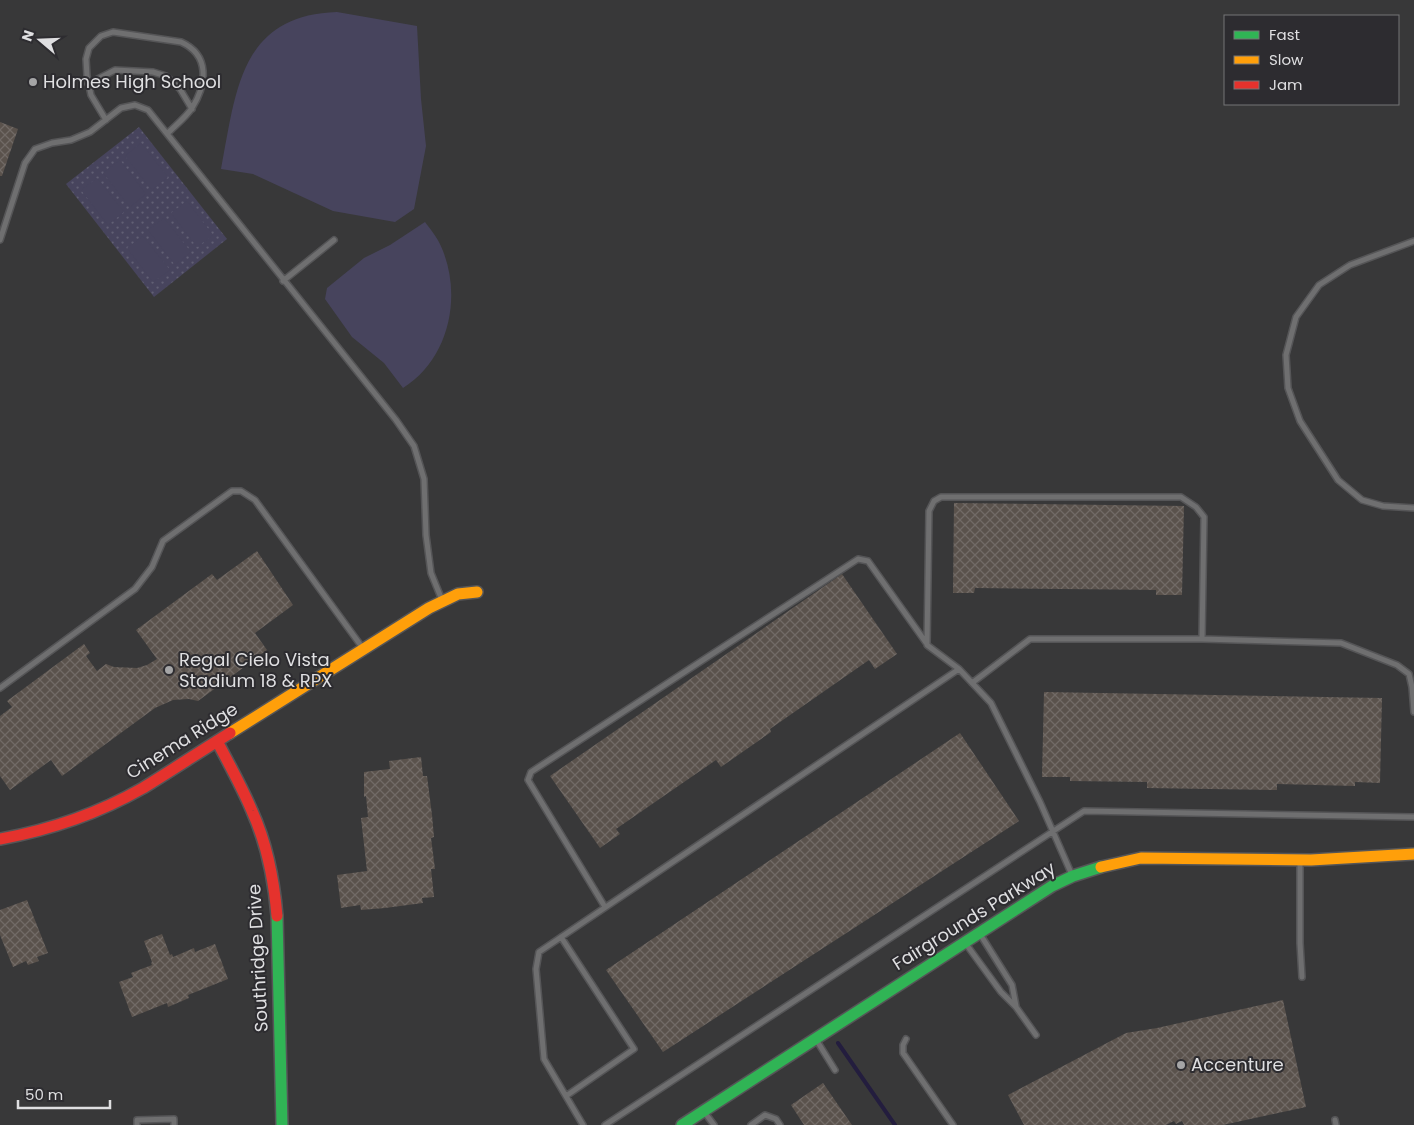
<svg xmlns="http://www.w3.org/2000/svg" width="1414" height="1125" viewBox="0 0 1414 1125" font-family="Poppins,sans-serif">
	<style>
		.park { fill: url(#park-dots) }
		.pitch { fill: #47445d }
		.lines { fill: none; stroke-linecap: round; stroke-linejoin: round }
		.stream { stroke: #231d3e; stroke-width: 4 }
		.building { fill: url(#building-cross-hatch) }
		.lane-casing { stroke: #555557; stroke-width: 8 }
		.fast-casing { stroke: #555557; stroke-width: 14 }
		.slow-casing { stroke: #555557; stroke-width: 14 }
		.jam-casing { stroke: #555557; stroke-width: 14 }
		.lane { stroke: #6f6f70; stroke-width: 5 }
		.fast { stroke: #30b455; stroke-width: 11 }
		.slow { stroke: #ff9f0a; stroke-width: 11 }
		.jam { stroke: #e5322d; stroke-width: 11 }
		.poi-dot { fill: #a5a5a6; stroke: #2d2c30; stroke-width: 2 }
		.labels { text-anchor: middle; stroke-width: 4; stroke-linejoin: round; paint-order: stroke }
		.poi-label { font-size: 18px; fill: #dfdfe1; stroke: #2d2c30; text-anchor: start }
		.street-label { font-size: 18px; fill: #dfdfe1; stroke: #2d2c30 }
	</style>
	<defs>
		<pattern id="park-dots" width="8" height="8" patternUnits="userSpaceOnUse" patternTransform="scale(1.25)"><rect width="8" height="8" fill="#47445d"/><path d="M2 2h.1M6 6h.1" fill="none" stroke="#615f74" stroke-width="1.8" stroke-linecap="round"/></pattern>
		<pattern id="building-cross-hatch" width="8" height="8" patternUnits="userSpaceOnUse" patternTransform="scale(1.25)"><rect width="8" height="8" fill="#5a524c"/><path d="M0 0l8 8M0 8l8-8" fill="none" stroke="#716a66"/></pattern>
	</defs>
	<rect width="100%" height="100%" fill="#383839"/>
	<path class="park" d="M 139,127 L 227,239 L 154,297 L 66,184 Z"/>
	<path class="pitch" d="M 337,12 L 417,26 L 421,99 L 426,146 L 414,209 L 395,222 L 333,211 L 253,174 L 221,169 C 236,93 239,15 337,12 Z
		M 141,143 L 168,177 L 152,190 L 125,156 Z
		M 120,160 L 146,194 L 130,207 L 103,173 Z
		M 97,178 L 124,212 L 108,225 L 81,190 Z
		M 187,201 L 213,235 L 197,247 L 171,213 Z
		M 164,218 L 191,252 L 175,265 L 148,230 Z
		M 425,222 C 432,231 439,240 443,251 C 462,299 448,360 403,388 L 384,363 L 352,337 L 325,299 L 327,288 L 364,258 L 390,245 Z
		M 143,236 L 170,270 L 153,282 L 127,248 Z"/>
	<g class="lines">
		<path class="stream" d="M 838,1043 L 895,1125"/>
	</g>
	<path class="building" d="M 0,122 L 18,129 L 2,176 L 0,176 Z
		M 954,503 L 1184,506 L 1182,595 L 1156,595 L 1156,590 L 975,588 L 974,593 L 953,593 Z
		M 257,551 L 293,605 L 255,633 L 267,650 L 198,701 L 189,699 L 173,700 L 155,708 L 62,776 L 51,760 L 10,790 L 0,776 L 0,716 L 12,707 L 7,701 L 84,644 L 90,653 L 86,656 L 97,671 L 106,664 L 114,667 L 137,668 L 147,665 L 157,659 L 136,630 L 212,574 L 217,580 Z
		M 842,574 L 897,654 L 875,669 L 869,660 L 770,729 L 771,732 L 721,767 L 716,760 L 616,829 L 620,834 L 600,848 L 550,776 Z
		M 1044,692 L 1382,698 L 1380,783 L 1355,782 L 1355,786 L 1277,784 L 1277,790 L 1147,788 L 1147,782 L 1070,781 L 1070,777 L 1042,777 Z
		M 960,733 L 1019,821 L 663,1052 L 606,970 Z
		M 421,757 L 423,776 L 427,776 L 432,815 L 434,837 L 431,838 L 435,869 L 431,869 L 434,897 L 422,898 L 423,903 L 385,908 L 361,910 L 360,905 L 341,908 L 337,875 L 367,871 L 361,818 L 368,817 L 366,796 L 364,797 L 364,772 L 390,769 L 389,761 Z
		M 27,900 L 48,953 L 37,957 L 39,961 L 28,965 L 26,961 L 13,967 L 0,935 L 0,910 Z
		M 162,934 L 170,955 L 172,954 L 173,957 L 194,948 L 195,952 L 215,944 L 228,979 L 188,995 L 189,998 L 168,1007 L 167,1003 L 132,1017 L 119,982 L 133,977 L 131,973 L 152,965 L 151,963 L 152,962 L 144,941 Z
		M 1283,1000 L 1306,1107 L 1223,1125 L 1184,1125 L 1182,1121 L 1176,1124 L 1174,1121 L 1166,1125 L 1024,1125 L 1008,1095 L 1126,1033 L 1157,1028 Z
		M 823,1083 L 852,1125 L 804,1125 L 791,1105 Z"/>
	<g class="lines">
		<g class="lane-casing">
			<path id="lane" d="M 88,84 L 115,70 L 153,72 L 166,76 L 180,89 L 192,109
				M 106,120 L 91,95 L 87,76 L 86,59 L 89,48 L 101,36 L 113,32 L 181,42 C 210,55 207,84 192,108 C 186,117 176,125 168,133
				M 0,240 L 25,163 L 35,149 L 52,143 L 71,140 L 90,132 L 121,108 L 135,105 L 148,110 L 396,420 L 414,446 L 424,479 L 426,535 L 431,573 L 442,600
				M 1414,241 L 1350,265 L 1319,285 L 1296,317 L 1286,355 L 1288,388 L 1300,421 L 1338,480 L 1362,500 L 1383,506 L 1414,508
				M 283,281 L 334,240
				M 959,669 L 927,645 L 929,511 L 934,501 L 941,497 L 1181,497 L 1196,507 L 1204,517 L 1202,639 L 1341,643 L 1397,665 L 1409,674 L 1412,687 L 1414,712
				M 972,683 L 1030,639 L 1202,639
				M 0,688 L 135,589 L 152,567 L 163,541 L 232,491 L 241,491 L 255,500 L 362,647
				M 1300,860 L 1300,943 L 1302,977
				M 605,907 L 528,780 L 531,772 L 858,559 L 868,561 L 927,644
				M 980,934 L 1012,985 L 1016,1006
				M 561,937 L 634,1049 L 566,1096
				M 966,944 L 1001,992 L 1016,1007 L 1036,1035
				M 906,1039 L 903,1045 L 903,1053 L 953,1125
				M 817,1041 L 835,1070
				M 705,1113 L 714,1125
				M 1335,1120 L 1336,1125
				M 137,1125 L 137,1120 L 174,1119 L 174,1125
				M 583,1125 L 544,1059 L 536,969 L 539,952 L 959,669 L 991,703 L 1040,802 L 1072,875
				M 605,1125 L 1084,811 L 1414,817
				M 751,1125 L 765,1115 L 776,1119 L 780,1125"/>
		</g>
		<g class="fast-casing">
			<path id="fast" d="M 277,916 L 282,1125
				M 682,1125 L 1052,886 L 1073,876 L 1101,867"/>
		</g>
		<g class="slow-casing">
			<path id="slow" d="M 230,733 L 429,608 L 458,594 L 477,592
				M 1101,867 L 1141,858 L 1311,860 L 1414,854"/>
		</g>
		<g class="jam-casing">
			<path id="jam" d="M 217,741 C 229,764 242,787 252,811 C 267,844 274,880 277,916
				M 0,839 C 50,830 99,813 143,788 C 172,770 201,751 230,733"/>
		</g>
		<use href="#lane" class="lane"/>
		<use href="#fast" class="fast"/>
		<use href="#slow" class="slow"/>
		<use href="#jam" class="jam"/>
	</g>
	<g class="poi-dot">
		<circle cx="33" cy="82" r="5"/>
		<circle cx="169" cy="670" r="5"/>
		<circle cx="1181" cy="1065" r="5"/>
	</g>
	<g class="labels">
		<g class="poi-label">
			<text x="43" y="88">Holmes High School</text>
			<text x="179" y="666">Regal Cielo Vista<tspan x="179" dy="21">Stadium 18 &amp; RPX</tspan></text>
			<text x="1191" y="1071">Accenture</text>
		</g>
		<g class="street-label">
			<text transform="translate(182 741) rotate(-32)" y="6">Cinema Ridge</text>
			<text transform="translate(974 916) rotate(-32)" y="6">Fairgrounds Parkway</text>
			<text transform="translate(258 958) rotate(-93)" y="6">Southridge Drive</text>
		</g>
	</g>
	<rect x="1224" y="15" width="175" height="90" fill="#2d2c30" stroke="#747477"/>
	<rect x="1234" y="31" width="25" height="8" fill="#30b455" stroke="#747477"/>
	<text x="1269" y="40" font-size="15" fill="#dfdfe1">Fast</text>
	<rect x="1234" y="56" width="25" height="8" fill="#ff9f0a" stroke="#747477"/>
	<text x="1269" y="65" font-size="15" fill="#dfdfe1">Slow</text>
	<rect x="1234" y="81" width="25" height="8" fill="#e5322d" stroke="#747477"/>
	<text x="1269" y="90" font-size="15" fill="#dfdfe1">Jam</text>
	<g transform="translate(40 40) rotate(289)" stroke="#2d2c30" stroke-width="4" paint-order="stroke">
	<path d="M0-4L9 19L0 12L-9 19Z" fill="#dfdfe1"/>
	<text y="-8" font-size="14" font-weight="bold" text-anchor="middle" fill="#dfdfe1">N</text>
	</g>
	<path d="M18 1100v8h92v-8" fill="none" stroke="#dfdfe1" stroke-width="2.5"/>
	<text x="25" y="1100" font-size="15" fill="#dfdfe1" stroke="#2d2c30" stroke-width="4" paint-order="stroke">50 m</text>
</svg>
